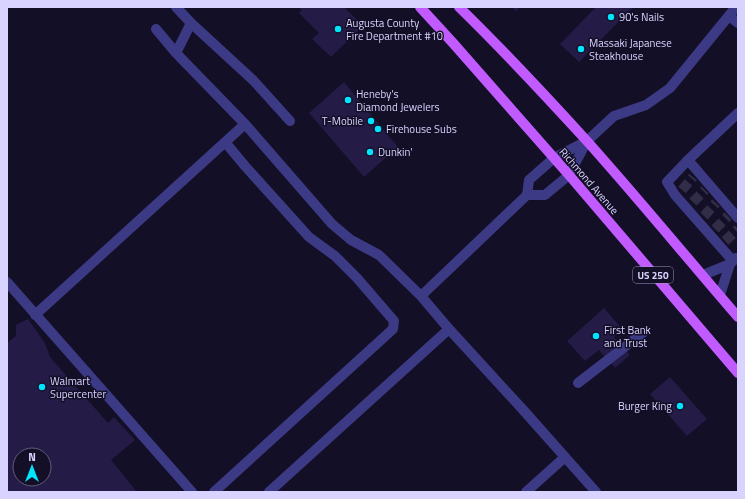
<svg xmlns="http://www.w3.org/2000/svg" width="745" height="499" viewBox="0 0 745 499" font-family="'Titillium Web',sans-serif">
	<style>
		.building { fill: #241b47; fill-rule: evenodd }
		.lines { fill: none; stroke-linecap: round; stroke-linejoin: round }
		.minor-tunnel { stroke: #312d47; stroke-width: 10; stroke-dasharray: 10 5; stroke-linecap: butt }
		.minor { stroke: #3d3a85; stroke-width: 10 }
		.major { stroke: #c25bff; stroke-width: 10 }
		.poi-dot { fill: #00e5ff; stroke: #130f26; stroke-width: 1.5 }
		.labels { text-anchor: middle; stroke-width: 3; stroke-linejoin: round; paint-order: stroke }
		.shield { fill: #130f26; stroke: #9e99be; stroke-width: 1 }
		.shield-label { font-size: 10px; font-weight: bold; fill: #d9d4ff }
		.poi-label { font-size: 11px; fill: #d9d4ff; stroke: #130f26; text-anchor: start }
		.street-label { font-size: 11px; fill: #d9d4ff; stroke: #130f26 }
	</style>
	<rect width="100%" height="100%" fill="#130f26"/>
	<path class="building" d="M 298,7 L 344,7 L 363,26 L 331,57 L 312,39 L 319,33 L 299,13 L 302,10 Z
		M 512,7 L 520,7 L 516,11 Z
		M 596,7 L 633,7 L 579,62 L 560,44 Z
		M 344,82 L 398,147 L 364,177 L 309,113 Z
		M 604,308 L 622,329 L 614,337 L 630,355 L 615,368 L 599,350 L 585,361 L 567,341 Z
		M 28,319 L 45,343 L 50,357 L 108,423 L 114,417 L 135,440 L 111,460 L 137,492 L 7,492 L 7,343 L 16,336 L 16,325 ZM 20,455 L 44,455 L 44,479 L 20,479 Z
		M 670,377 L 707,419 L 687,436 L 650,394 Z"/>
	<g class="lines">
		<path class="minor-tunnel" d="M 682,190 L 693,177
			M 693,202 L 705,190
			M 704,216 L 716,203
			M 715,229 L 728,216
			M 725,241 L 738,229"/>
		<path class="minor" d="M 176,7 L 191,23 L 253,80 L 290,121
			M 729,16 L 738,23
			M 156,29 L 176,53 L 245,124 L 332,224 L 351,240 L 379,255 L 421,296 L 449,329 L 525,412 L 596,492
			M 176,53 L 191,23
			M 688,160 L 738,218
			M 527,195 L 545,195 L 569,175 L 587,141
			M 733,261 L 675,195 L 667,182 L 688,160 L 738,113
			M 703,275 L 730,264 L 736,258
			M 7,282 L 192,492
			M 720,295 L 730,264
			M 421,296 L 527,195 L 529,180 L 554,158 L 587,141 L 614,116 L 646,105 L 670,88 L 736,7
			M 35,315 L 245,124
			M 578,383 L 644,332
			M 214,492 L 393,329 L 394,321 L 357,278 L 335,256 L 309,237 L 245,166 L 225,142
			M 269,492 L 449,329
			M 526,492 L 565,457"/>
		<path class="major" d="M 420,7 L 453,43 L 569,175 L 738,373
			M 459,7 C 503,50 545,95 586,140 C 638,198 687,258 738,317"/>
	</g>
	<g class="poi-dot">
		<circle cx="611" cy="17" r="4"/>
		<circle cx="338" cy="29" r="4"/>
		<circle cx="581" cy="49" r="4"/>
		<circle cx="348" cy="100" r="4"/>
		<circle cx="371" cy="121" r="4"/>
		<circle cx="378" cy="129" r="4"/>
		<circle cx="370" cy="152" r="4"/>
		<circle cx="596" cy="336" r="4"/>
		<circle cx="42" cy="387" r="4"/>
		<circle cx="680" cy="406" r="4"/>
	</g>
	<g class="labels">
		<rect class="shield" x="633" y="267" width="40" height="16" rx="3"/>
		<g class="shield-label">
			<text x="653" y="279">US 250</text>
		</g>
		<g class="poi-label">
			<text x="619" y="21">90's Nails</text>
			<text x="346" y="27">Augusta County<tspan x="346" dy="13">Fire Department #10</tspan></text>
			<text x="589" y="47">Massaki Japanese<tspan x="589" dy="13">Steakhouse</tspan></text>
			<text x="356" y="98">Heneby's<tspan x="356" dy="13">Diamond Jewelers</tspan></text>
			<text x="363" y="125" text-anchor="end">T-Mobile</text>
			<text x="386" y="133">Firehouse Subs</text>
			<text x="378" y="156">Dunkin'</text>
			<text x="604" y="334">First Bank<tspan x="604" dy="13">and Trust</tspan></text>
			<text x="50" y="385">Walmart<tspan x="50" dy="13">Supercenter</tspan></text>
			<text x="672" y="410" text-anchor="end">Burger King</text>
		</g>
		<g class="street-label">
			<text transform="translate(589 181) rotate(49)" y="4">Richmond Avenue</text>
		</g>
	</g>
	<rect width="745" height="499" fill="none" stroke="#d9d4ff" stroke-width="16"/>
	<g transform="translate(32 467)"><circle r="19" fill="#130f26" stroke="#625e7d"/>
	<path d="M0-3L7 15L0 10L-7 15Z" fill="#00e5ff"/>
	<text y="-6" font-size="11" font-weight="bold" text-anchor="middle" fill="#d9d4ff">N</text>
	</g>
</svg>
